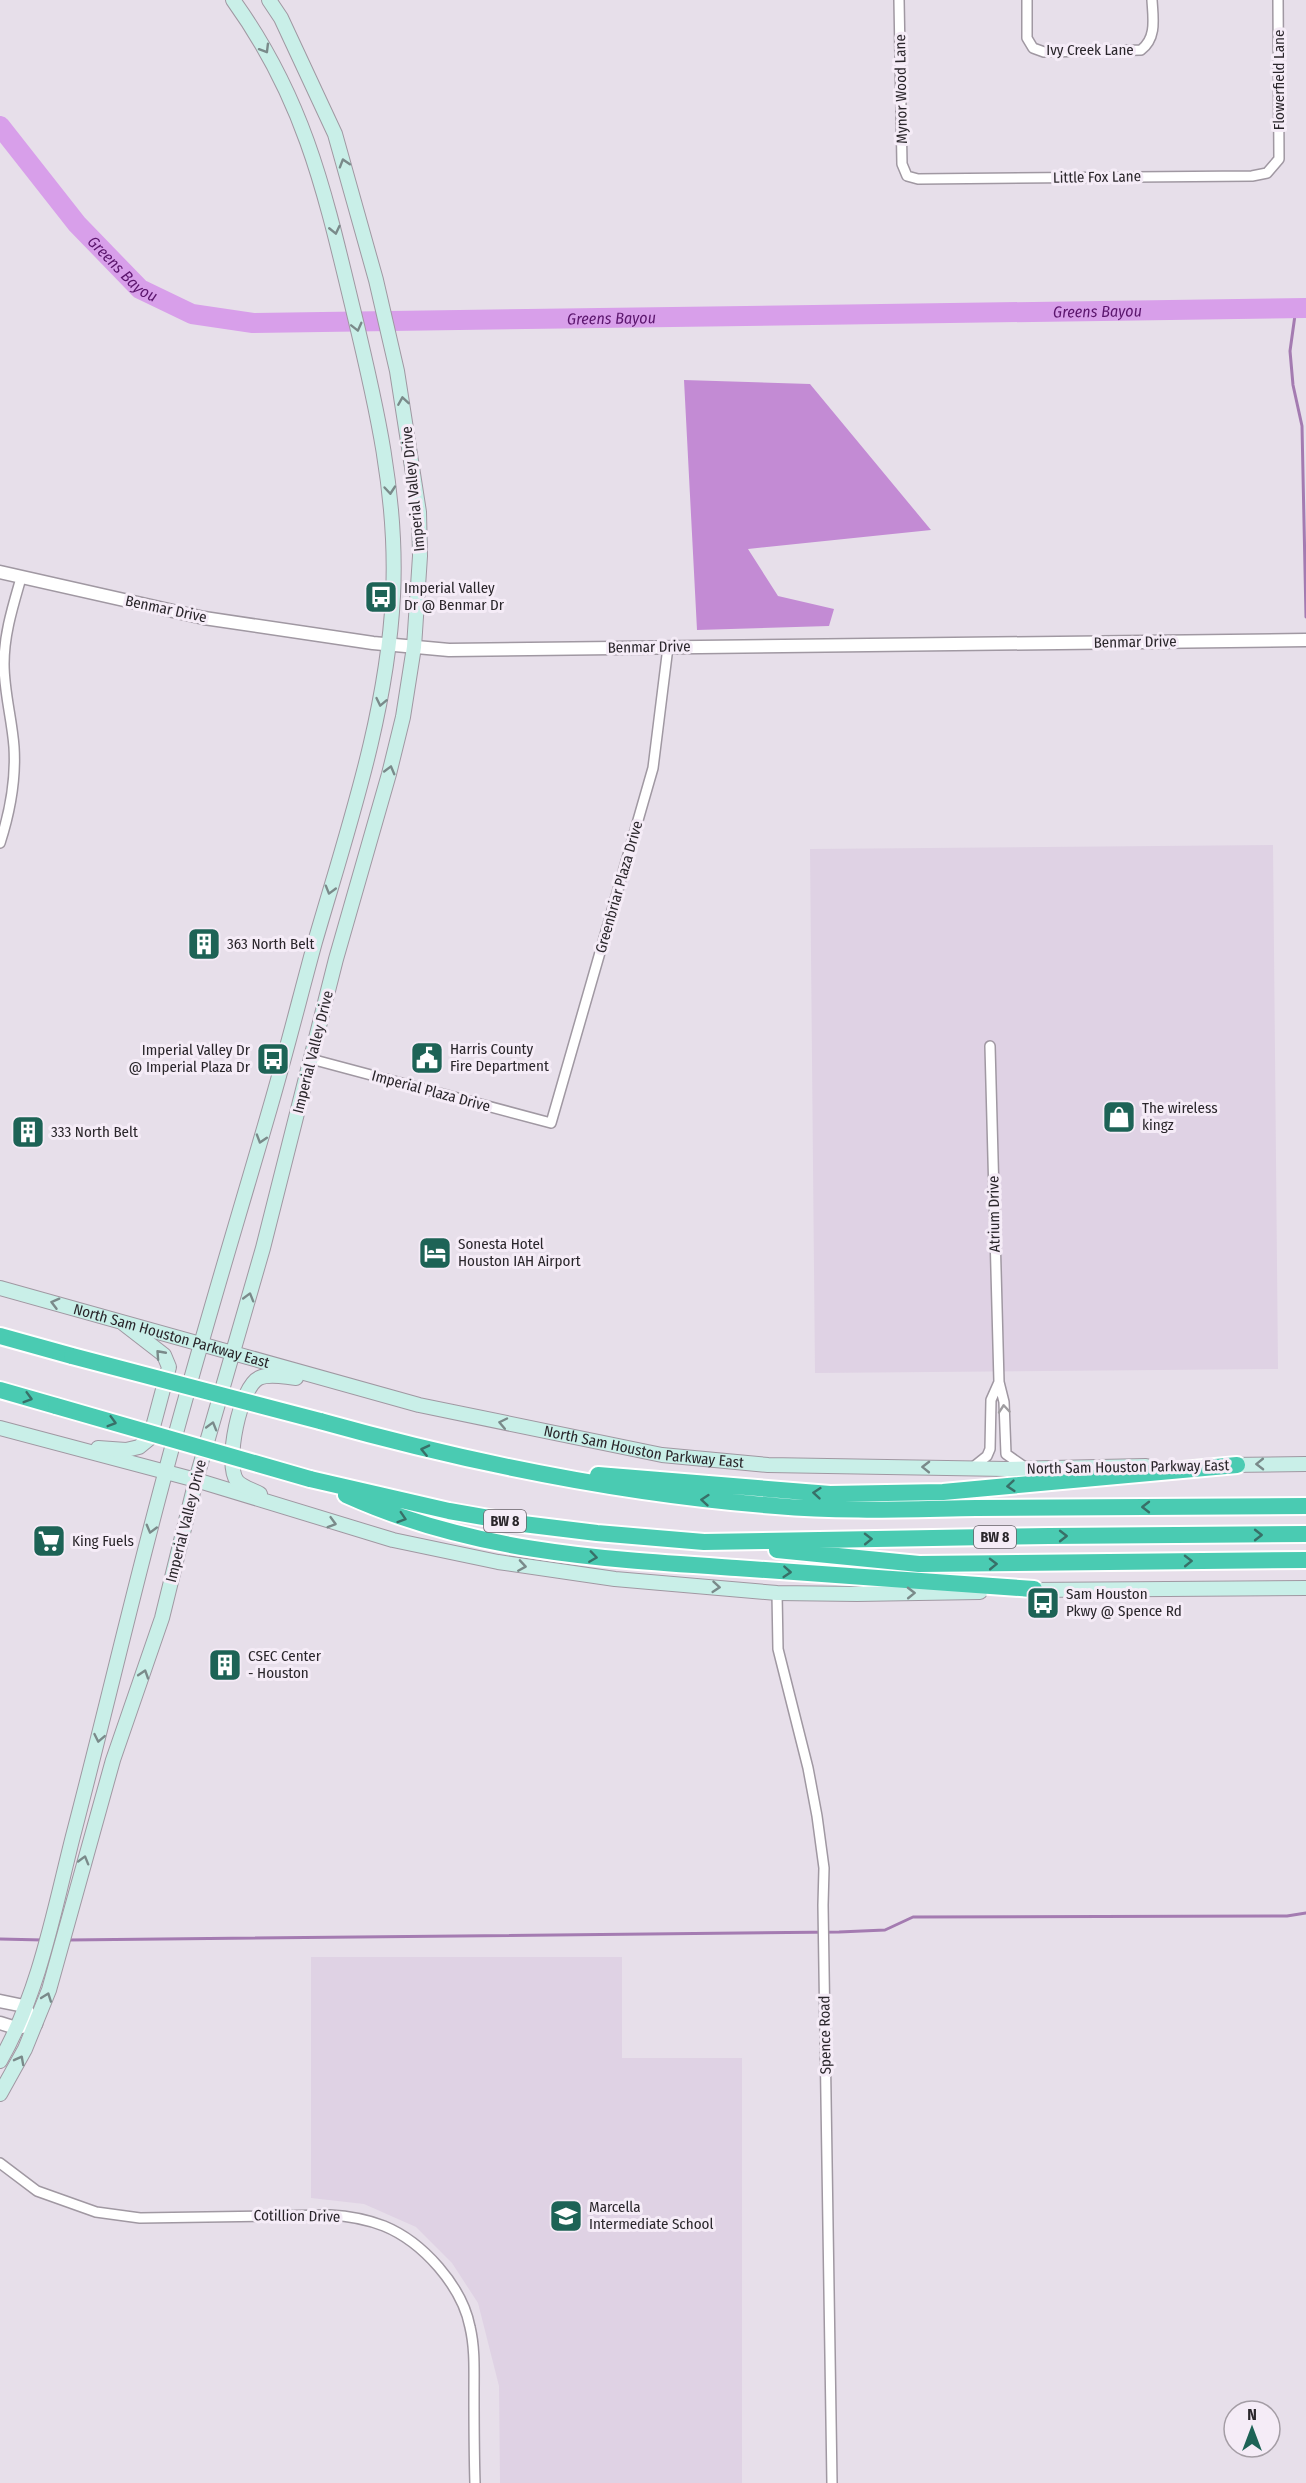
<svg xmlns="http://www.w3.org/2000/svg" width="1306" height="2483" viewBox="0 0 1306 2483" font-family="'Fira Sans Condensed',sans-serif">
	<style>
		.built { fill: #dfd2e4 }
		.forest { fill: #c38bd4 }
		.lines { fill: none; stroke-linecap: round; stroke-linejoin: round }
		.stream { stroke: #a47bb1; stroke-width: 3 }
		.river { stroke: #d89fea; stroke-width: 20 }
		.minor-casing { stroke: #a098a2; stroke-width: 12 }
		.tertiary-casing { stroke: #a098a2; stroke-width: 15 }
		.secondary-casing { stroke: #a098a2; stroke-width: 16 }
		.motorway-casing { stroke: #fff; stroke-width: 20 }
		.minor { stroke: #fff; stroke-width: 9 }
		.tertiary { stroke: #fff; stroke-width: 12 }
		.secondary { stroke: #c9efe8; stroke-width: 14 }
		.motorway { stroke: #4acbb2; stroke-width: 16 }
		.motorway-bridge-casing { stroke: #fff; stroke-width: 20; stroke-linecap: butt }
		.motorway-bridge { stroke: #4acbb2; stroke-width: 16 }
		.oneway { stroke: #7a8a8a }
		.oneway2 { stroke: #387068 }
		.oneway3 { stroke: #9f9da0 }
		.labels { text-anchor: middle; stroke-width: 6; stroke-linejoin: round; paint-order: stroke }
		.shield { fill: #f5ecf7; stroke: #676168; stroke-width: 1.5 }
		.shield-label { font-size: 14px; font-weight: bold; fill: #2a262b }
		.street-label { font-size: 15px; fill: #2a262b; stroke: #f5ecf7 }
		.poi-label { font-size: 15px; fill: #2a262b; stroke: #f5ecf7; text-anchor: start }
		.water-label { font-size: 16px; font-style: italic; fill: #5b156d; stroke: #f5ecf7 }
	</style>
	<rect width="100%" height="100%" fill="#e7dfea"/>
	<path class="built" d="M 1273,845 L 1278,1369 L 815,1373 L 810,849 Z
		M 311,1957 L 622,1957 L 622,2058 L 742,2058 L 742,2483 L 500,2483 L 499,2386 L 478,2303 L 452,2263 L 416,2227 L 364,2204 L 311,2198 Z"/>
	<path class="forest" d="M 684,380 L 810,384 L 931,530 L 748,549 L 778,596 L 834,609 L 829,626 L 697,630 Z"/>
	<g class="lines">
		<path class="stream" d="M 1296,308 L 1290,351 L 1293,385 L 1302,426 L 1306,617
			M 0,1939 L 43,1940
			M 68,1940 L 839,1932 L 885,1930 L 913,1917 L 1287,1916 L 1306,1913"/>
		<path class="river" id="s1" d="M 0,126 L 77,224 L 140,289 L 192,314 L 253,323 L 1306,308"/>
		<g class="minor-casing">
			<path id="minor" d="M 899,0 L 902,164 L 907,176 L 918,179 L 1252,176 L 1267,173 L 1279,159 L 1278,0
				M 1027,0 L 1027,38 L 1033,48 L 1044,52 L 1141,50 C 1157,38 1153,18 1152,0
				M 0,843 C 10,812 16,779 14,747 C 12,719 4,692 4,664 C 4,634 13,606 21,578
				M 990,1046 L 999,1382 L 1004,1402 L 1006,1454 L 1026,1468
				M 311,1059 L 551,1123 L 653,768 L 668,647
				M 972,1468 L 987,1456 L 990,1449 L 991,1400 L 999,1382
				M 777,1593 L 778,1649 L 808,1768 L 817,1816 L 824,1868 L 823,1905 L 832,2483
				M 0,2163 L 37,2191 L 96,2212 L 140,2218 L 330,2215 C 349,2216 366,2219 384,2226 C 423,2242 462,2286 470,2327 C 475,2348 474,2370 474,2391 C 474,2422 474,2452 475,2483"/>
		</g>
		<g class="tertiary-casing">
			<path id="tertiary" d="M 0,572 L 204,618 L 373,643 L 449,650 L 1306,640
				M 0,2001 L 24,2006 L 36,2024 L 16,2028 L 0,2023"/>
		</g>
		<g class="secondary-casing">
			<g id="secondary">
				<path id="s2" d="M 0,1288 L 419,1405 L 662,1455 L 768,1465 L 1006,1469 L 1146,1466"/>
				<path d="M 0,1428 L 196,1480 L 393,1540 L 498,1562 L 615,1579 L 777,1593 L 857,1594 L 980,1592"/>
				<path d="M 98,1448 L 126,1450 L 139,1447 L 150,1438 L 169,1367 L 164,1355 L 124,1324"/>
				<path d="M 1228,1465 L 1306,1464"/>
				<path d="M 260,1494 C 253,1490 242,1487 237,1481 C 224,1464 240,1387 259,1378 C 270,1373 284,1377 296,1378"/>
				<path d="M 1026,1590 L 1306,1588"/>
				<path d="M 0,2061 C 39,1993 54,1911 73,1836 C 105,1714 133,1592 166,1470 C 198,1349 235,1229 270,1108 C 286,1053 300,997 315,942 C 348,828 387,715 393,596 C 398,497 376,404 353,309 C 325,193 305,100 233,0"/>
				<path d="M 0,2094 L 25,2049 L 49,1990 L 113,1760 L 162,1618 L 196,1480 L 263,1248 L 336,959 L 389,774 L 403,717 L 414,647 L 420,556 L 419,512 L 397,371 L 376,280 L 335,134 L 281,18 L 269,0"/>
			</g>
		</g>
		<g class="motorway-casing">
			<path id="motorway" d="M 0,1336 L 72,1356
				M 0,1390 L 56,1406
				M 320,1421 C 470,1463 621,1494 776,1506 C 843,1512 910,1509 976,1508 C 1086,1508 1196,1507 1306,1506
				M 598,1475 L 830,1494 L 943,1492 L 1237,1465
				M 310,1479 L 449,1511 L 523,1524 L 597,1533 L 704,1542 L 1049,1536 L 1306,1534
				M 346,1495 C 472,1552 600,1559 736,1568 C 835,1575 935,1582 1034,1589
				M 777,1550 L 919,1564 L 1306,1560"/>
		</g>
		<use href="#minor" class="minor"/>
		<use href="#tertiary" class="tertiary"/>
		<use href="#secondary" class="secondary"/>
		<use href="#motorway" class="motorway"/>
		<g class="motorway-bridge-casing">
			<path id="motorway-bridge" d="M 72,1356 L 320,1421
				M 56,1406 L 310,1479"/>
		</g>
		<use href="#motorway-bridge" class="motorway-bridge"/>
	</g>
	<defs><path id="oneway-chevron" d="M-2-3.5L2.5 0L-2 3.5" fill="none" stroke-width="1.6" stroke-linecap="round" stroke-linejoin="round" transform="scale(1.5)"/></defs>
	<g class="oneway">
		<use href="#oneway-chevron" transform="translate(265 49) rotate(59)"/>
		<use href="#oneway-chevron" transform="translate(344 163) rotate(-107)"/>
		<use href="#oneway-chevron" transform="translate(335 230) rotate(77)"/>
		<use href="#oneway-chevron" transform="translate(357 327) rotate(76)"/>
		<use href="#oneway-chevron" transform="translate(403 401) rotate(-99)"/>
		<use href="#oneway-chevron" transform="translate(390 490) rotate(85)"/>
		<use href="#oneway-chevron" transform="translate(381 702) rotate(102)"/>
		<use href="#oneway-chevron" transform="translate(390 770) rotate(-75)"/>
		<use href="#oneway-chevron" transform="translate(330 890) rotate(106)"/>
		<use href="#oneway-chevron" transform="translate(261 1139) rotate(107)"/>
		<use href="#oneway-chevron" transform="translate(249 1297) rotate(-74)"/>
		<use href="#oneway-chevron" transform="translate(55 1303) rotate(-165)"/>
		<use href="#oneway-chevron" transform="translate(160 1354) rotate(-132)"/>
		<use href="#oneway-chevron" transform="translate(503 1423) rotate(-168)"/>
		<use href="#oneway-chevron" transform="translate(212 1426) rotate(-74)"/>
		<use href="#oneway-chevron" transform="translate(1260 1464) rotate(179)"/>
		<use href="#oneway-chevron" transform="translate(926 1467) rotate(-179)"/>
		<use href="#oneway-chevron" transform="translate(332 1523) rotate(16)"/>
		<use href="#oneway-chevron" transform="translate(151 1529) rotate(105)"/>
		<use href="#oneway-chevron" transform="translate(522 1566) rotate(9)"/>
		<use href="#oneway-chevron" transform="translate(716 1587) rotate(5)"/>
		<use href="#oneway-chevron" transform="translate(911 1593) rotate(-1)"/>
		<use href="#oneway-chevron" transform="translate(144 1674) rotate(-72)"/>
		<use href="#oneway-chevron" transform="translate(99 1738) rotate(101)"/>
		<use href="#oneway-chevron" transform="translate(84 1860) rotate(-74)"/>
		<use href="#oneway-chevron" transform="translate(47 1997) rotate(-70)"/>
		<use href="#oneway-chevron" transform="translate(20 2060) rotate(-62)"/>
	</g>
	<g class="oneway2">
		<use href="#oneway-chevron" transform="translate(28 1398) rotate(16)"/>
		<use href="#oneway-chevron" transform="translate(112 1422) rotate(16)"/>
		<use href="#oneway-chevron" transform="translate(425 1450) rotate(-167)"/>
		<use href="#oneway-chevron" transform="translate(1011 1486) rotate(175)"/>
		<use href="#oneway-chevron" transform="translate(817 1493) rotate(-175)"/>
		<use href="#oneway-chevron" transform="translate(705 1500) rotate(-175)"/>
		<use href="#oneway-chevron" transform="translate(1146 1507) rotate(180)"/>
		<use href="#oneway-chevron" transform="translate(402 1518) rotate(18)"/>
		<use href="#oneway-chevron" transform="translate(1258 1535)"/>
		<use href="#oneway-chevron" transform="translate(1063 1536)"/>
		<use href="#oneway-chevron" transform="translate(868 1539) rotate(-1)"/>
		<use href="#oneway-chevron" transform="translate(593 1557) rotate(8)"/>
		<use href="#oneway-chevron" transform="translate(1188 1561) rotate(-1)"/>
		<use href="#oneway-chevron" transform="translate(993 1564) rotate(-1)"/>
		<use href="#oneway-chevron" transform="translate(787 1572) rotate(4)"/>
	</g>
	<use class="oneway3" href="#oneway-chevron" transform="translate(1004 1409) rotate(-95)"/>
	<defs>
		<g id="bus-square" transform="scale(1.725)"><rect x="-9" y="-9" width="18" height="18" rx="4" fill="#1d6356" stroke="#f5ecf7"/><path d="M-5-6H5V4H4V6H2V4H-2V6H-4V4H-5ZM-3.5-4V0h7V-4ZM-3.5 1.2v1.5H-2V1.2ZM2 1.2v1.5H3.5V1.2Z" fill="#fff"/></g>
		<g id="building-square" transform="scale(1.725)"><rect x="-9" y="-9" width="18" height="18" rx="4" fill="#1d6356" stroke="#f5ecf7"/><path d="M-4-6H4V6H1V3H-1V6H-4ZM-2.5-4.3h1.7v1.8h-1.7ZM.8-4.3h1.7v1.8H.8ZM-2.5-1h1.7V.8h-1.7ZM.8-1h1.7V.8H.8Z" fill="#fff"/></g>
		<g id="civic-square" transform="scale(1.725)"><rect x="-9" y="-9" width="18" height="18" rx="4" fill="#1d6356" stroke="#f5ecf7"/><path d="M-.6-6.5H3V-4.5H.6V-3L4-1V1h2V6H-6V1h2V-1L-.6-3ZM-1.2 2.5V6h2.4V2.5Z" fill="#fff"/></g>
		<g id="shop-square" transform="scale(1.725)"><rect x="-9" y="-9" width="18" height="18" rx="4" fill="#1d6356" stroke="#f5ecf7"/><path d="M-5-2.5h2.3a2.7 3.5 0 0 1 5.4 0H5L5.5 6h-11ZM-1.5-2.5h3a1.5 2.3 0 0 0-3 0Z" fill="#fff"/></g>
		<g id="hotel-square" transform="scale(1.725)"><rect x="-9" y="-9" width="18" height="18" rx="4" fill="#1d6356" stroke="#f5ecf7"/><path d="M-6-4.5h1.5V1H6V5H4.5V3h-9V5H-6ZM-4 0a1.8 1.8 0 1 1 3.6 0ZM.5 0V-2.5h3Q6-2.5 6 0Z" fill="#fff"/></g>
		<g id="supermarket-square" transform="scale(1.725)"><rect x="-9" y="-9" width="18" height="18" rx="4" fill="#1d6356" stroke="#f5ecf7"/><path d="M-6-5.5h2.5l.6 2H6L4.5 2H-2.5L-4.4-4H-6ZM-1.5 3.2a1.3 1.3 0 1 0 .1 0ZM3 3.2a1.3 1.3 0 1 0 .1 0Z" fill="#fff"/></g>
		<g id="school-square" transform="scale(1.725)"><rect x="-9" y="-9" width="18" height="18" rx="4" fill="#1d6356" stroke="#f5ecf7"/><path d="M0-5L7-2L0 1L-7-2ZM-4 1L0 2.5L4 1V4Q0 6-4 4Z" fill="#fff"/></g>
	</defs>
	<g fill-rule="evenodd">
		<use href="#bus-square" x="381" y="597"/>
		<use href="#building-square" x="204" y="944"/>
		<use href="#civic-square" x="427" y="1058"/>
		<use href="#bus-square" x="273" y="1059"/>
		<use href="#shop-square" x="1119" y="1117"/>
		<use href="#building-square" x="28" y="1132"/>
		<use href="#hotel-square" x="435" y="1253"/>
		<use href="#supermarket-square" x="49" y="1541"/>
		<use href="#bus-square" x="1043" y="1603"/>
		<use href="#building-square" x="225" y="1665"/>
		<use href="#school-square" x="566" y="2216"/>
	</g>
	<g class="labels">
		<g class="shield">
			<rect x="484" y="1510" width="42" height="22" rx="4.5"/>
			<rect x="974" y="1526" width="42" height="22" rx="4.5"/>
		</g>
		<g class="shield-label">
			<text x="505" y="1526">BW 8</text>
			<text x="995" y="1542">BW 8</text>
		</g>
		<g class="street-label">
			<text x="1090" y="55">Ivy Creek Lane</text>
			<text transform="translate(1279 80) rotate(-90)" y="5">Flowerfield Lane</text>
			<text transform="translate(901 89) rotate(-91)" y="5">Mynor Wood Lane</text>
			<text transform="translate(1097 177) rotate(-1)" y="5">Little Fox Lane</text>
			<text transform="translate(413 489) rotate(-96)" y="5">Imperial Valley Drive</text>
			<text transform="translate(166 609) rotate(12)" y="5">Benmar Drive</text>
			<text transform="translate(1135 642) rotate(-1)" y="5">Benmar Drive</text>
			<text transform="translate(649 647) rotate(-1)" y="5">Benmar Drive</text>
			<text transform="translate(619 887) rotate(-74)" y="5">Greenbriar Plaza Drive</text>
			<text transform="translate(313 1052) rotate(-76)" y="5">Imperial Valley Drive</text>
			<text transform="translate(431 1091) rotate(15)" y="5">Imperial Plaza Drive</text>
			<text transform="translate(994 1214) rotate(-91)" y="5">Atrium Drive</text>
			<text dy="5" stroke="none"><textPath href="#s2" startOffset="178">North Sam Houston Parkway East</textPath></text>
			<text dy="5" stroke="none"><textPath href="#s2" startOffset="664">North Sam Houston Parkway East</textPath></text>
			<text transform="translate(1128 1467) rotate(-1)" y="5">North Sam Houston Parkway East</text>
			<text transform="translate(186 1521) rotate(-76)" y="5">Imperial Valley Drive</text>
			<text transform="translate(825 2035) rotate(-91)" y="5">Spence Road</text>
			<text transform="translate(297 2216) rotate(1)" y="5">Cotillion Drive</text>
		</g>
		<g class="poi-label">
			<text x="404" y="593">Imperial Valley<tspan x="404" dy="17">Dr @ Benmar Dr</tspan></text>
			<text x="227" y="949">363 North Belt</text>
			<text x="450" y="1054">Harris County<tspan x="450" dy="17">Fire Department</tspan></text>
			<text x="250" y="1055" text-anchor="end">Imperial Valley Dr<tspan x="250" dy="17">@ Imperial Plaza Dr</tspan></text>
			<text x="1142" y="1113">The wireless<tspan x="1142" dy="17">kingz</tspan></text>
			<text x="51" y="1137">333 North Belt</text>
			<text x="458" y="1249">Sonesta Hotel<tspan x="458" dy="17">Houston IAH Airport</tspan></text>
			<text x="72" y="1546">King Fuels</text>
			<text x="1066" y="1599">Sam Houston<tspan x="1066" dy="17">Pkwy @ Spence Rd</tspan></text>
			<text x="248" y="1661">CSEC Center<tspan x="248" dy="17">- Houston</tspan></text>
			<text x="589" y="2212">Marcella<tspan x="589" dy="17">Intermediate School</tspan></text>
		</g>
		<g class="water-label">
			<text dy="6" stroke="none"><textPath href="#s1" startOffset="189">Greens Bayou</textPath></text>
			<text dy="6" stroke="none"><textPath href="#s1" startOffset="1179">Greens Bayou</textPath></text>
			<text dy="6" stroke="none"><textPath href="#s1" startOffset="693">Greens Bayou</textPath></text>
		</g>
	</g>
	<g transform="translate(1252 2429)"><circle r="28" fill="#f5ecf7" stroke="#a49da5" stroke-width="1.5"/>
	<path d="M0-4.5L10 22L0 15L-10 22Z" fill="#1d6356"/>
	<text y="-9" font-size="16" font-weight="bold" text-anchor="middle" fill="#2a262b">N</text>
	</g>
</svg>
